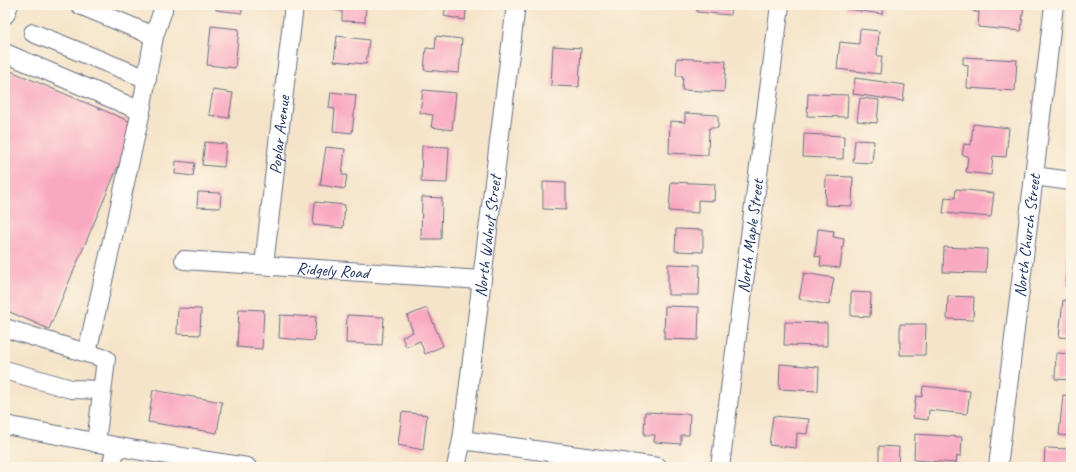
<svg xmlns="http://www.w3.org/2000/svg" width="1076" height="472" viewBox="0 0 1076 472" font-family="Caveat,sans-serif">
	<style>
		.building { fill: #f9a8c1 }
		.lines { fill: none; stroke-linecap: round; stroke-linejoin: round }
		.minor-casing { stroke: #676e83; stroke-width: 20 }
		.minor { stroke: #fff; stroke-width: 18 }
		.labels { text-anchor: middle; stroke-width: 3; stroke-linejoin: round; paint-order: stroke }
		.street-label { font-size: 17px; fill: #1b2f5e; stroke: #fcf5e5 }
	</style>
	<rect width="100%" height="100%" fill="#fcf5e5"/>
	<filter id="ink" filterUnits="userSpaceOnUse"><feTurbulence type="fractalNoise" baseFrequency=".025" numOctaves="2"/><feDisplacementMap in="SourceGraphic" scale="8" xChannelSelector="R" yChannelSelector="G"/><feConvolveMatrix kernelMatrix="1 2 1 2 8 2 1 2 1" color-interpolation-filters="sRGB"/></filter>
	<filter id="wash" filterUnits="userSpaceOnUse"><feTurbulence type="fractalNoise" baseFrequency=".012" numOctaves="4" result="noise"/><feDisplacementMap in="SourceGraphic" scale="16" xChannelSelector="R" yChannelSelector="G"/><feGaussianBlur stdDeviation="0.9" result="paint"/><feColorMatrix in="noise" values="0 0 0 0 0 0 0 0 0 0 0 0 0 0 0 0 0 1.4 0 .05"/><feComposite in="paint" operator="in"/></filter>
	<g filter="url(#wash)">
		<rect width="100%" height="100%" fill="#f5e4c9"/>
		<g id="blocks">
			<path class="building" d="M 216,5 L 242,5 L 242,13 L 216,10 Z
				M 333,5 L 366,5 L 365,22 L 342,21 L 342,11 L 333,10 Z
				M 446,5 L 467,5 L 465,20 L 444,16 Z
				M 697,5 L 731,5 L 730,15 L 697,12 Z
				M 847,5 L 884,5 L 882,14 L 846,9 Z
				M 974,5 L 1024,5 L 1021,31 L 978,27 L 979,12 L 974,12 Z
				M 211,26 L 239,29 L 235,68 L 207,65 Z
				M 860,29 L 879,31 L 877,56 L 882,56 L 880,74 L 837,69 L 840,42 L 859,44 Z
				M 337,36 L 369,40 L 366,64 L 334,61 Z
				M 436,36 L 462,39 L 459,73 L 424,70 L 426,48 L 435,49 Z
				M 553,46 L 581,48 L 579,87 L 551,86 Z
				M 963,57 L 1017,60 L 1015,91 L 967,88 L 968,65 L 963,64 Z
				M 677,58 L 726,61 L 724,92 L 682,90 L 683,76 L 676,76 Z
				M 11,71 L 136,124 L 49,329 L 5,310 L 5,84 Z
				M 855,78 L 905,85 L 903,101 L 853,94 Z
				M 213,90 L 233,93 L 229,118 L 209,115 Z
				M 423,90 L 456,93 L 452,130 L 431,127 L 433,115 L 420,113 Z
				M 331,92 L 356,95 L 352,133 L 333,131 L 335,109 L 329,108 Z
				M 808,94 L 848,95 L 847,117 L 807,116 Z
				M 860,98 L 879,100 L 877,123 L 857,121 Z
				M 685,113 L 718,115 L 718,128 L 709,128 L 708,155 L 669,153 L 670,121 L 685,122 Z
				M 973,124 L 1009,128 L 1006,157 L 993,156 L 991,175 L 966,172 L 968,156 L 962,155 L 964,144 L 971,145 Z
				M 804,134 L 844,136 L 843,159 L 803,157 Z
				M 855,140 L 874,141 L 872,163 L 853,162 Z
				M 205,142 L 226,144 L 224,167 L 202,165 Z
				M 422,146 L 449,147 L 447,183 L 421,182 Z
				M 326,147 L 345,149 L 342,175 L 347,175 L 345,189 L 320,185 Z
				M 1070,149 L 1071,149 L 1071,163 L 1069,163 Z
				M 176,161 L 195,163 L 193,176 L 175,174 Z
				M 826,176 L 853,177 L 852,206 L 825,205 Z
				M 543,182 L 566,183 L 566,210 L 543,209 Z
				M 671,182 L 715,184 L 714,201 L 698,200 L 698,213 L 669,211 Z
				M 956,189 L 994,193 L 991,217 L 943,213 L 945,197 L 955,198 Z
				M 198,192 L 221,193 L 220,208 L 197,207 Z
				M 422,197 L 442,198 L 441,239 L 421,239 Z
				M 315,202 L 345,205 L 343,228 L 313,225 Z
				M 676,229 L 703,230 L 703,252 L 675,251 Z
				M 818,229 L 834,231 L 833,237 L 844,239 L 840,268 L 820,266 L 821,257 L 815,256 Z
				M 944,247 L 987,249 L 986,273 L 943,272 Z
				M 1068,253 L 1071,253 L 1071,287 L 1066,287 Z
				M 668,264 L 700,265 L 699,295 L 668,295 Z
				M 804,273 L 834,278 L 829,305 L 799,299 Z
				M 851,292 L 871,293 L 870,317 L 851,316 Z
				M 948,296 L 974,297 L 973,320 L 947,319 Z
				M 1063,300 L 1071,301 L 1071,338 L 1059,337 Z
				M 665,306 L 699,307 L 698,340 L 664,339 Z
				M 178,308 L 201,309 L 200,335 L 177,334 Z
				M 427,308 L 443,346 L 425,354 L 420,341 L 406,347 L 402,337 L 413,332 L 407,316 Z
				M 239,309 L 264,310 L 262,349 L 237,347 Z
				M 280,315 L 316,317 L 314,341 L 279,338 Z
				M 347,315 L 384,317 L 382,345 L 346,343 Z
				M 785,322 L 827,323 L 827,346 L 784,345 Z
				M 900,324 L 926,324 L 925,355 L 900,355 Z
				M 1056,353 L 1071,354 L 1071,380 L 1055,379 Z
				M 780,364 L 819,367 L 818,391 L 779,389 Z
				M 923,386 L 970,391 L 967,414 L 929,410 L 928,420 L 913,418 L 916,396 L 922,397 Z
				M 153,390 L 222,402 L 217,433 L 148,422 Z
				M 1063,395 L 1071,396 L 1071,436 L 1059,435 Z
				M 402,412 L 427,415 L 423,450 L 398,445 Z
				M 645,412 L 690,414 L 689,435 L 681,435 L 681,444 L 654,442 L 655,435 L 644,435 Z
				M 773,416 L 809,419 L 807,434 L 797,433 L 796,448 L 769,445 Z
				M 915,434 L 962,437 L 961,456 L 957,456 L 956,463 L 914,460 Z
				M 879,446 L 899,447 L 898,467 L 879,467 Z
				M 1045,448 L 1071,449 L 1071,467 L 1044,467 Z
				M 765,465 L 779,466 L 779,467 L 765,467 Z"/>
		</g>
	</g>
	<g filter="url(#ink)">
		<use href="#blocks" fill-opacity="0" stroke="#676e83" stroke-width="1"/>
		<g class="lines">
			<g class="minor-casing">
				<g id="minor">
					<path d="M 80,5 L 154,36"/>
					<path d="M 5,15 L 9,5"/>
					<path d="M 33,33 L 147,79"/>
					<path d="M 5,53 L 141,111"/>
					<path d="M 1034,176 L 1071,181"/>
					<path id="s1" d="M 184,260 L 481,280"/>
					<path id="s2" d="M 264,265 L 294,5"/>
					<path d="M 5,328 L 106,359 L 96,443"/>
					<path d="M 87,353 L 141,111 L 154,36 L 163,10 L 163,5"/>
					<path d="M 5,370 L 71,389 L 102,390"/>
					<path d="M 5,425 L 136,450 L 247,467"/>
					<path d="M 462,440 L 658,467"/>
					<path d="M 111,467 L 116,447"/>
					<path id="s3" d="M 456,467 L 462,440 L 516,5"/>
					<path id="s4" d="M 720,467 L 780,5"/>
					<path id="s5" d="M 998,467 L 1034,176 L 1054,5"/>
				</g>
			</g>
			<use href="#minor" class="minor"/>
		</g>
	</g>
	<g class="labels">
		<g class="street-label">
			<text dy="6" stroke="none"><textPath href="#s2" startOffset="131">Poplar Avenue</textPath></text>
			<text dy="6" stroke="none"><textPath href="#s3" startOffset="233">North Walnut Street</textPath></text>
			<text dy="6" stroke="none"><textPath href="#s4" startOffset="233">North Maple Street</textPath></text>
			<text dy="6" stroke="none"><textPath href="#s5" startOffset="233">North Church Street</textPath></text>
			<text dy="6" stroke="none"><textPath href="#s1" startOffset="149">Ridgely Road</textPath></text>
		</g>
	</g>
	<rect width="1076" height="472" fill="none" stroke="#fcf5e5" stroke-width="20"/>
</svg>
